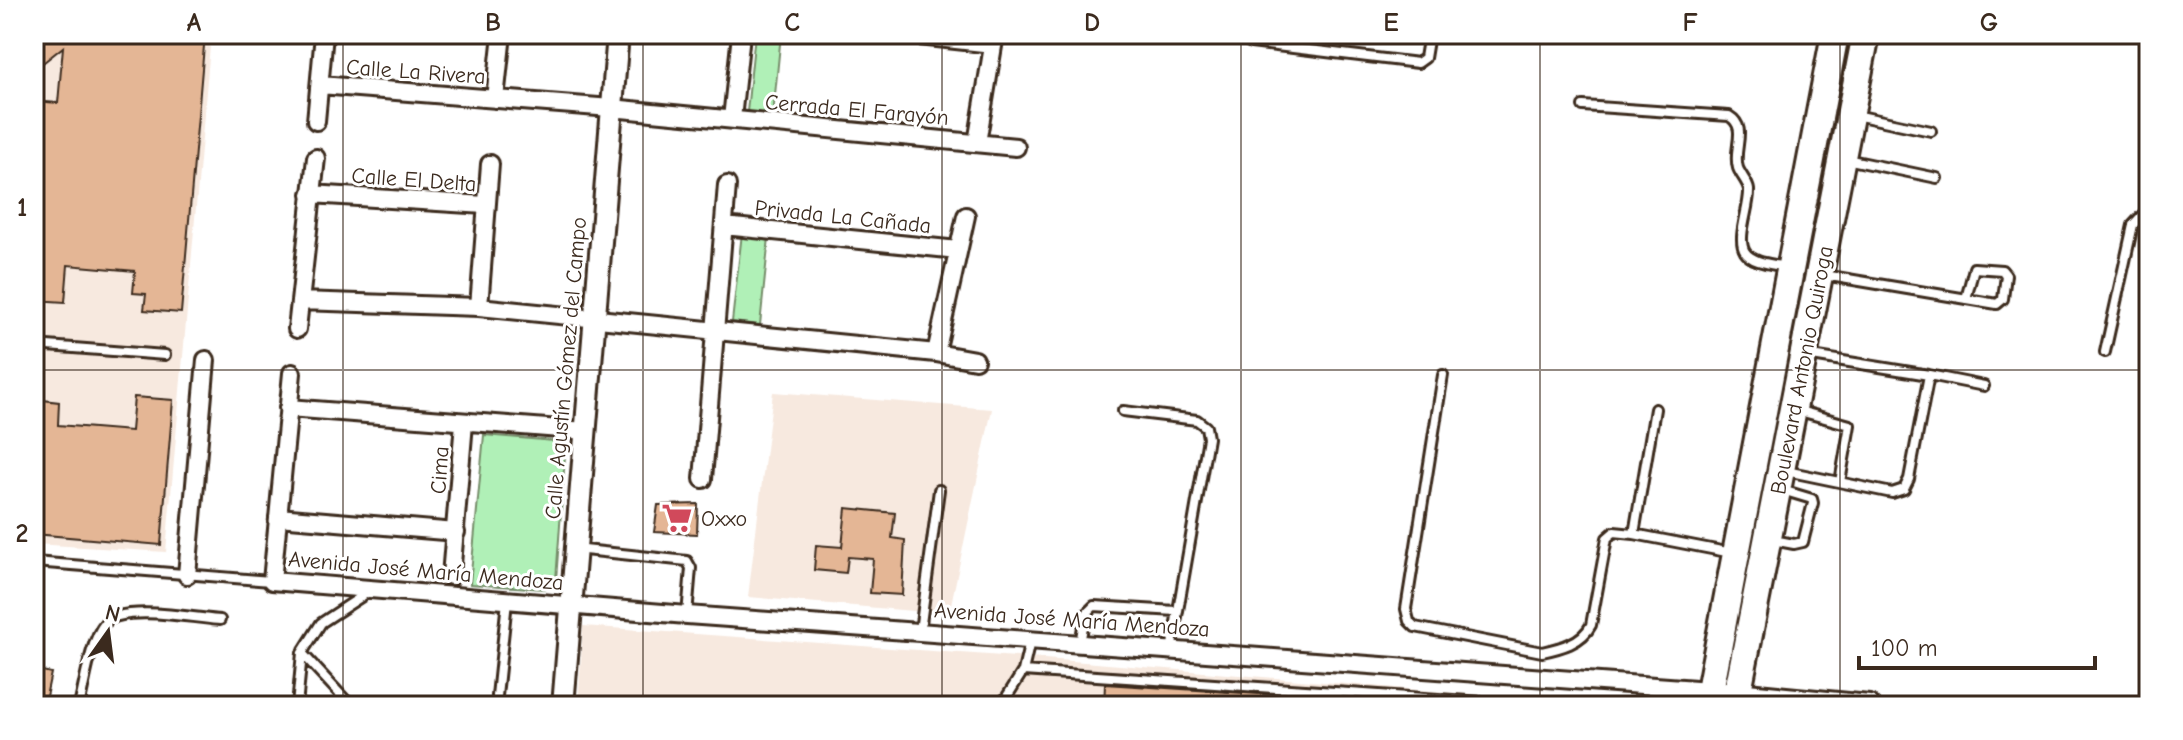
<svg xmlns="http://www.w3.org/2000/svg" width="2183" height="740" viewBox="0 0 2183 740" font-family="'Comic Neue',sans-serif">
	<style>
		.built { fill: #f7e9df }
		.green { fill: #b0f0b7; stroke: #768d6a; stroke-width: 2 }
		.building { fill: #e4b695; stroke: #3b2a1e; stroke-width: 2 }
		.lines { fill: none; stroke-linecap: round; stroke-linejoin: round }
		.service-casing { stroke: #3b2a1e; stroke-width: 14 }
		.minor-casing { stroke: #3b2a1e; stroke-width: 22 }
		.tertiary-casing { stroke: #3b2a1e; stroke-width: 26 }
		.primary-casing { stroke: #3b2a1e; stroke-width: 32 }
		.service { stroke: #fff; stroke-width: 8 }
		.minor { stroke: #fff; stroke-width: 16 }
		.tertiary { stroke: #fff; stroke-width: 20 }
		.primary { stroke: #fff; stroke-width: 26 }
		.grid { fill: none; stroke: #3b2a1e; stroke-width: 2; stroke-opacity: 0.55 }
		.labels { text-anchor: middle; stroke-width: 6; stroke-linejoin: round; paint-order: stroke }
		.street-label { font-size: 22px; fill: #3b2a1e; stroke: #fff }
		.poi-label { font-size: 22px; fill: #3b2a1e; stroke: #fff; text-anchor: start }
		.neatline { fill: none; stroke: #3b2a1e; stroke-width: 3 }
		.grid-label { font-size: 26px; text-anchor: middle; font-weight: bold; fill: #3b2a1e }
	</style>
	<rect width="100%" height="100%" fill="#fff"/>
	<filter id="ink" filterUnits="userSpaceOnUse"><feTurbulence type="fractalNoise" baseFrequency=".0125" numOctaves="2"/><feDisplacementMap in="SourceGraphic" scale="16" xChannelSelector="R" yChannelSelector="G"/><feConvolveMatrix kernelMatrix="1 2 1 2 8 2 1 2 1" color-interpolation-filters="sRGB"/></filter>
	<g filter="url(#ink)">
		<path class="built" d="M 34,34 L 211,34 L 166,552 L 34,544 Z
			M 773,392 L 992,409 L 949,614 L 748,597 Z
			M 583,626 L 1072,661 L 1610,706 L 578,706 Z"/>
		<path class="green" d="M 755,34 L 781,34 L 773,115 L 747,112 Z
			M 742,233 L 769,237 L 760,325 L 732,322 Z
			M 484,435 L 566,442 L 556,580 L 545,589 L 470,584 Z"/>
		<path class="building" d="M 34,34 L 205,34 L 181,313 L 144,310 L 146,294 L 133,293 L 135,271 L 68,265 L 65,302 L 34,300 L 34,101 L 58,103 L 63,47 L 34,70 Z
			M 134,397 L 173,400 L 161,545 L 34,534 L 34,399 L 59,402 L 58,425 L 131,431 Z
			M 698,504 L 697,534 L 654,532 L 658,505 Z
			M 846,508 L 895,513 L 892,538 L 905,540 L 902,595 L 870,593 L 873,559 L 848,557 L 846,573 L 814,570 L 816,545 L 842,547 Z
			M 34,669 L 51,673 L 44,706 L 34,706 Z
			M 1105,684 L 1368,701 L 1368,706 L 1104,706 Z"/>
		<g class="lines">
			<g class="service-casing">
				<path id="service" d="M 1247,34 L 1248,41 L 1251,43 L 1418,63 L 1425,58 L 1429,34
					M 1583,106 L 1729,116 C 1749,128 1732,149 1738,168 C 1741,176 1748,182 1749,190 C 1750,207 1736,238 1745,252 C 1752,263 1773,264 1785,267
					M 1855,115 L 1931,131
					M 1846,159 L 1937,178
					M 1824,275 L 1997,304 L 2003,299 L 2006,275 L 2002,270 L 1974,268 L 1966,299
					M 34,345 L 165,355
					M 2105,352 L 2133,225 L 2149,208
					M 1443,375 L 1406,609 L 1409,621 L 1415,627 L 1542,652 C 1560,648 1582,643 1591,625 L 1607,538 L 1614,532 L 1634,534
					M 1929,375 L 1984,386
					M 1655,409 L 1634,534 L 1732,553
					M 1796,410 L 1850,425 L 1840,482
					M 1123,411 L 1197,420 L 1206,427 L 1208,438 L 1171,651
					M 1786,471 L 1892,493 L 1904,489 L 1909,479 L 1929,375 L 1806,355
					M 1773,540 L 1794,544 L 1803,542 L 1813,503 L 1812,499 L 1782,490
					M 575,549 L 687,561 L 691,568 L 687,615
					M 34,562 L 271,581
					M 920,631 L 939,490
					M 1080,644 L 1085,615 L 1094,606 L 1176,611
					M 302,653 L 351,706
					M 1023,671 L 1542,706
					M 79,706 C 85,683 90,641 105,623 C 122,604 195,618 220,620
					M 297,706 L 302,653 L 321,623 L 370,591
					M 498,706 L 497,696 L 507,601
					M 1001,706 L 1023,671 L 1030,641"/>
			</g>
			<g class="minor-casing">
				<path id="minor" d="M 900,34 L 993,44
					M 320,85 L 611,108 L 1016,147
					M 495,99 L 502,34
					M 732,119 L 741,34
					M 316,121 L 324,34
					M 977,143 L 995,34
					M 311,194 L 485,205
					M 724,226 L 958,250
					M 300,301 L 479,307 L 936,353 L 975,360
					M 479,307 L 490,164
					M 297,329 L 316,158
					M 936,353 L 966,216
					M 292,373 L 272,581 L 687,615 L 1710,690
					M 288,408 L 586,431
					M 703,479 L 727,185
					M 278,517 L 456,532
					M 187,575 L 206,360
					M 451,576 L 464,423"/>
			</g>
			<g class="tertiary-casing">
				<path id="tertiary" d="M 1726,692 L 1869,706
					M 563,706 L 618,34"/>
			</g>
			<g class="primary-casing">
				<path id="primary" d="M 1707,706 L 1835,34
					M 1735,706 L 1866,34"/>
			</g>
			<use href="#service" class="service"/>
			<use href="#minor" class="minor"/>
			<use href="#tertiary" class="tertiary"/>
			<use href="#primary" class="primary"/>
		</g>
	</g>
	<path class="grid" d="M 343,34 L 343,706M 643,34 L 643,706M 942,34 L 942,706M 1241,34 L 1241,706M 1540,34 L 1540,706M 1840,34 L 1840,706M 34,370 L 2149,370"/>
	<defs>
		<g id="supermarket-bare" transform="scale(2.4)"><path d="M-6-5.5h2.5l.6 2H6L4.5 2H-2.5L-4.4-4H-6ZM-1.5 3.2a1.3 1.3 0 1 0 .1 0ZM3 3.2a1.3 1.3 0 1 0 .1 0Z" fill="#d1495b" stroke="#fff" stroke-width="2.5" paint-order="stroke"/></g>
	</defs>
	<g fill-rule="evenodd">
		<use href="#supermarket-bare" x="677" y="518"/>
	</g>
	<g class="labels">
		<g class="street-label">
			<text transform="translate(416 71) rotate(4)" y="8">Calle La Rivera</text>
			<text transform="translate(857 109) rotate(5)" y="8">Cerrada El Farayón</text>
			<text transform="translate(414 179) rotate(4)" y="8">Calle El Delta</text>
			<text transform="translate(843 216) rotate(6)" y="8">Privada La Cañada</text>
			<text transform="translate(565 368) rotate(-85)" y="8">Calle Agustín Gómez del Campo</text>
			<text transform="translate(1801 370) rotate(-79)" y="8">Boulevard Antonio Quiroga</text>
			<text transform="translate(439 470) rotate(-86)" y="8">Cima</text>
			<text transform="translate(426 570) rotate(5)" y="8">Avenida José María Mendoza</text>
			<text transform="translate(1072 619) rotate(4)" y="8">Avenida José María Mendoza</text>
		</g>
		<g class="poi-label">
			<text x="701" y="526">Oxxo</text>
		</g>
	</g>
	<rect width="2183" height="740" fill="none" stroke="#fff" stroke-width="88"/>
	<g transform="translate(108 632) rotate(14)" stroke="#ffffff" stroke-width="6" paint-order="stroke">
	<path d="M0-6L14 30L0 20L-14 30Z" fill="#3b2a1e"/>
	<text y="-12" font-size="22" font-weight="bold" text-anchor="middle" fill="#3b2a1e">N</text>
	</g>
	<path d="M1859 656v12h236v-12" fill="none" stroke="#3b2a1e" stroke-width="4"/>
	<text x="1871" y="656" font-size="24" fill="#3b2a1e" stroke="#ffffff" stroke-width="6" paint-order="stroke">100 m</text>
	<rect x="44" y="44" width="2095" height="652" class="neatline"/>
	<g class="grid-label">
		<text x="194" y="31">A</text>
		<text x="493" y="31">B</text>
		<text x="792" y="31">C</text>
		<text x="1092" y="31">D</text>
		<text x="1391" y="31">E</text>
		<text x="1690" y="31">F</text>
		<text x="1989" y="31">G</text>
		<text x="22" y="216">1</text>
		<text x="22" y="542">2</text>
	</g>
</svg>
